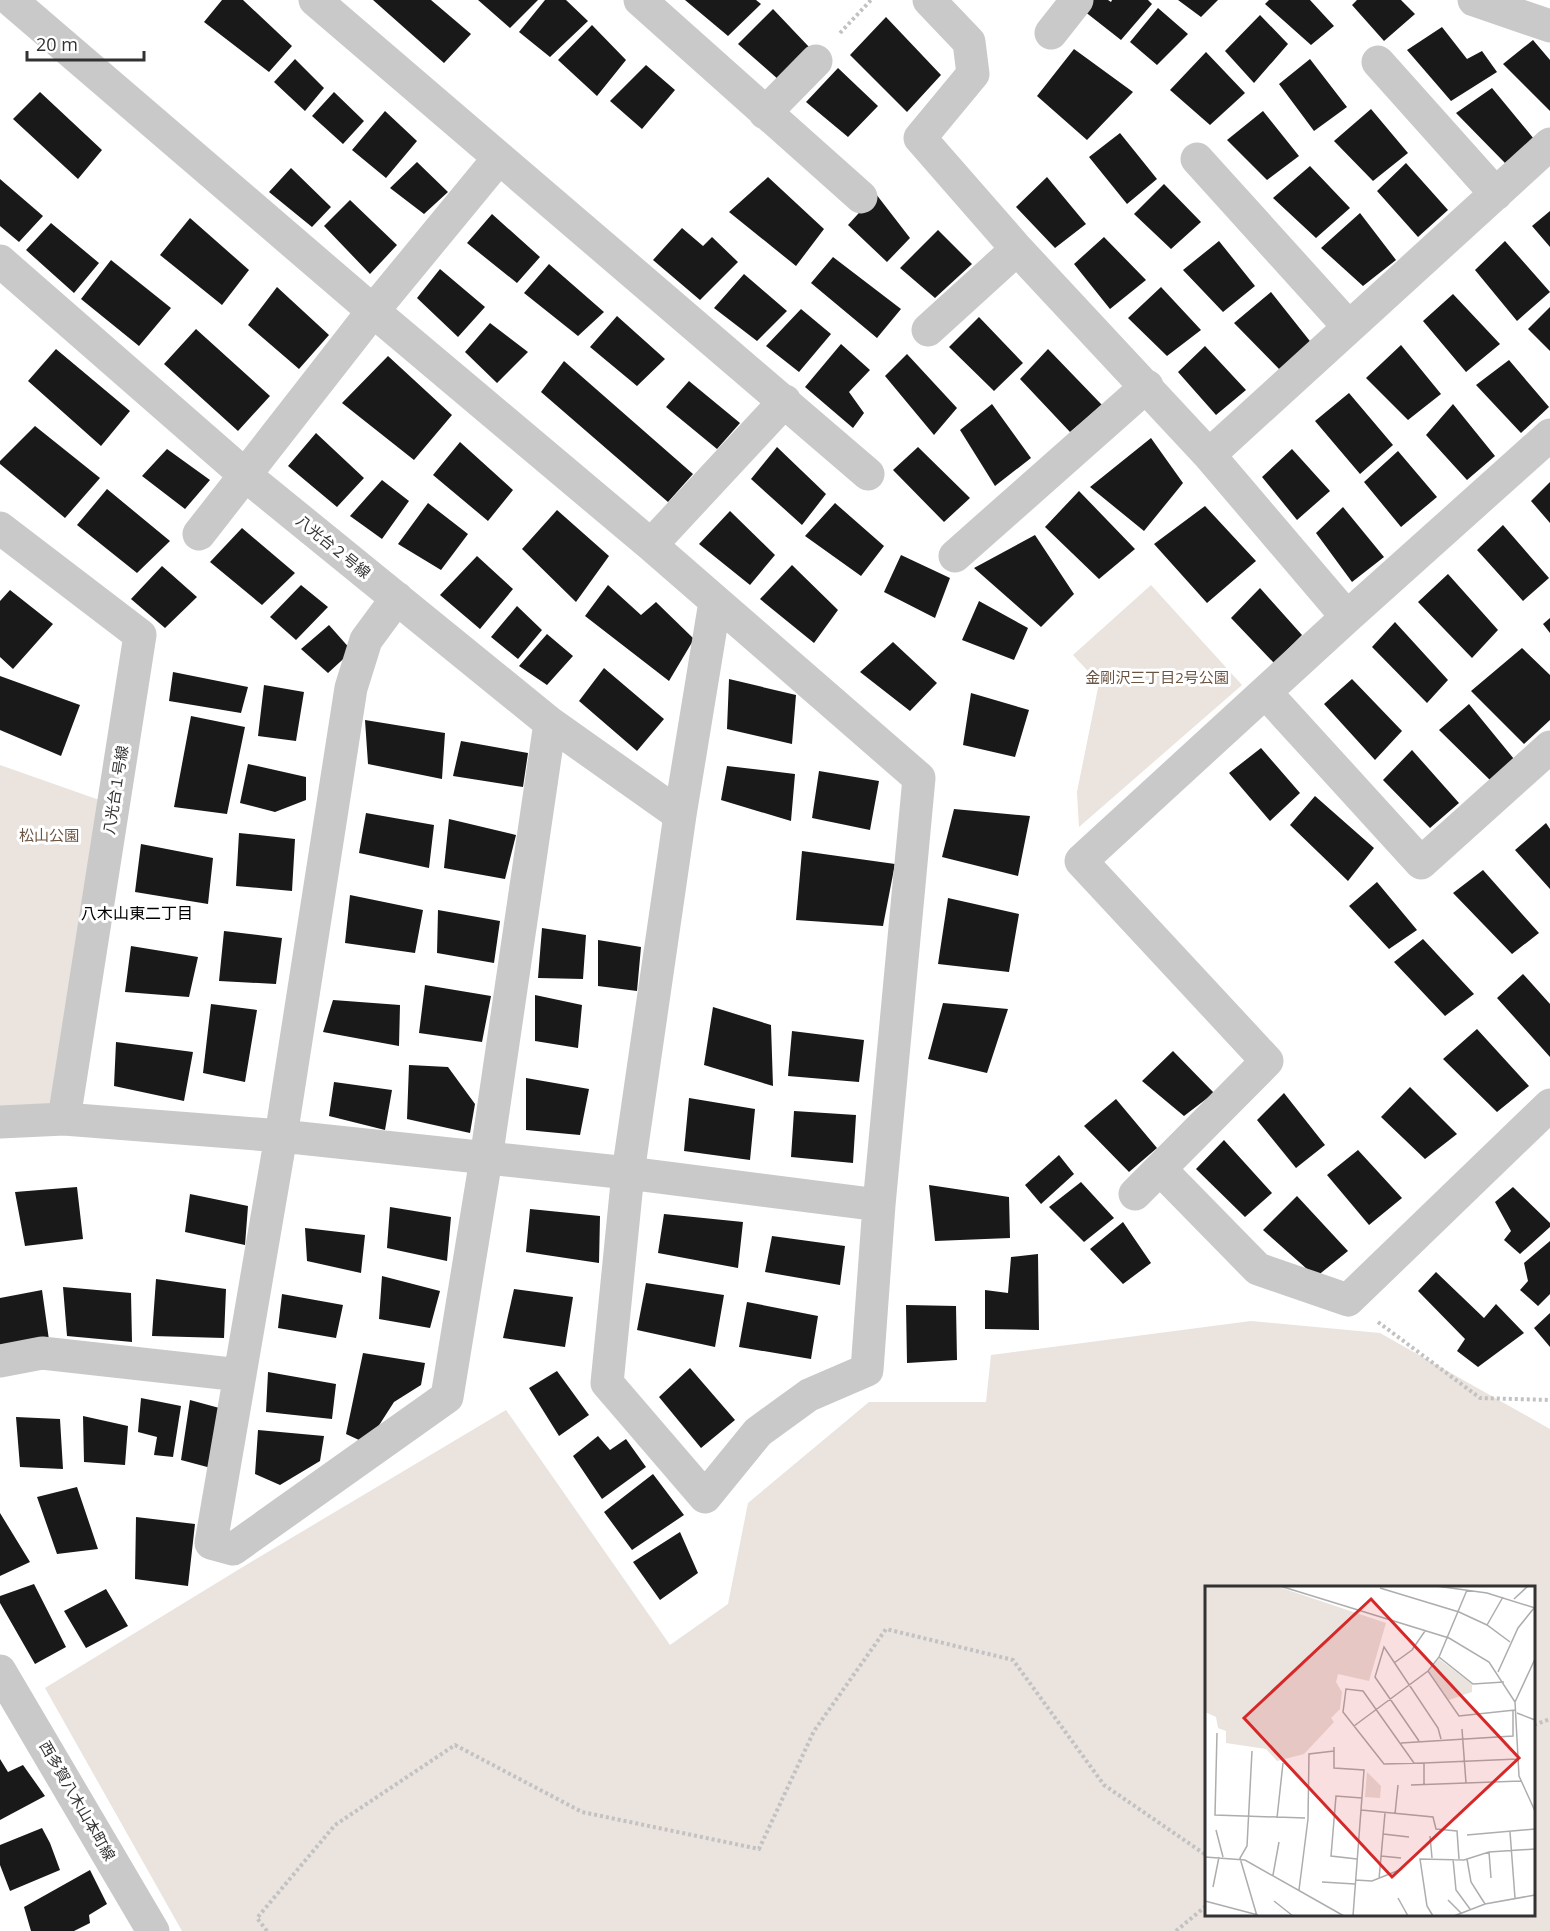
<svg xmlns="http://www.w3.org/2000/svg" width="1550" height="1931" viewBox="0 0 1550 1931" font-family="'Open Sans','Noto Sans JP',sans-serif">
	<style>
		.green { fill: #eae3de; fill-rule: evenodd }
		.building { fill: #191919 }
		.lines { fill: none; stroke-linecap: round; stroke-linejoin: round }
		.path { stroke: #c2c2c2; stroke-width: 4; stroke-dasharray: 3 3; stroke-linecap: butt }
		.minor { stroke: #c9c9c9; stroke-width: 33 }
		.labels { text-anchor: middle; stroke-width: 6; stroke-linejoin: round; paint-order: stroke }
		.street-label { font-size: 15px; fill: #323232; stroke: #fff }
		.park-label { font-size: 15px; fill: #6b5442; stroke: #fff }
		.neighbourhood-label { font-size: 16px; fill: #000; stroke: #fff }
		.inset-road { fill: none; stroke: #adadad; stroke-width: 1.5 }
		.view { fill: #d62828; fill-opacity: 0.15; stroke: #d62828; stroke-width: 3 }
		.inset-edge { fill: none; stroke: #323232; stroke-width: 3 }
	</style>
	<rect width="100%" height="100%" fill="#fff"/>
	<path class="green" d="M 1151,585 L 1242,685 L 1079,827 L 1077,792 L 1099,683 L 1073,655 Z
		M 0,765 L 105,802 L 56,1111 L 0,1118 Z
		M 1251,1321 L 1380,1333 L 1550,1429 L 1550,1931 L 182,1931 L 45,1688 L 246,1565 L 506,1410 L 670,1645 L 728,1604 L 748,1503 L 869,1402 L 986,1402 L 991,1355 ZM 1206,1588 L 1534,1588 L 1534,1914 L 1206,1914 Z"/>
	<path class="building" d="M 222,0 L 243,0 L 292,46 L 269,72 L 204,22 Z
		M 373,0 L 431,0 L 471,34 L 444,63 Z
		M 478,0 L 538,0 L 510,28 Z
		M 545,0 L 566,0 L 588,21 L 550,57 L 519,32 Z
		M 685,0 L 756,0 L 761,4 L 728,36 Z
		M 1092,0 L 1108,0 L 1111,2 L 1112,0 L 1148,0 L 1152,4 L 1121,40 L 1084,11 Z
		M 1178,0 L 1218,0 L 1201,17 Z
		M 1269,0 L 1310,0 L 1334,26 L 1311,45 L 1265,4 Z
		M 1357,0 L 1401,0 L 1415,14 L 1384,41 L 1352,5 Z
		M 1158,8 L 1188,34 L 1157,65 L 1130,42 Z
		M 773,9 L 810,48 L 779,80 L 738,44 Z
		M 1260,15 L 1288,44 L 1254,83 L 1225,51 Z
		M 886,17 L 941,75 L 907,112 L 850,55 Z
		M 592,25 L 626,60 L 597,96 L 558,60 Z
		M 1442,27 L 1467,59 L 1482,51 L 1497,72 L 1451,101 L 1407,50 Z
		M 1533,40 L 1550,60 L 1550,111 L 1503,64 Z
		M 1074,49 L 1133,92 L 1087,140 L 1037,96 Z
		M 1206,52 L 1245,93 L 1210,125 L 1170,90 Z
		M 295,59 L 324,88 L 305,111 L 274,82 Z
		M 1310,59 L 1347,107 L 1314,131 L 1279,84 Z
		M 646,65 L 675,90 L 642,129 L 610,101 Z
		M 838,68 L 878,106 L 848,137 L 806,102 Z
		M 1492,88 L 1534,139 L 1505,163 L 1456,113 Z
		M 40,92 L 102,150 L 78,179 L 13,119 Z
		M 334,92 L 364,121 L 343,144 L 312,116 Z
		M 1371,109 L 1408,153 L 1373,181 L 1334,141 Z
		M 385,111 L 417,141 L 386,178 L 352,150 Z
		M 1263,111 L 1299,156 L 1267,180 L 1227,140 Z
		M 1120,133 L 1157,179 L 1127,204 L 1089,157 Z
		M 417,162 L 448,192 L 424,214 L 390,188 Z
		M 1406,163 L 1448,210 L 1418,237 L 1377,191 Z
		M 1310,166 L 1350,208 L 1316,238 L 1273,198 Z
		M 291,168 L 331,207 L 312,227 L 269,192 Z
		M 768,177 L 824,229 L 796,266 L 729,212 Z
		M 1047,177 L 1086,224 L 1055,248 L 1016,207 Z
		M 0,179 L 43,216 L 19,242 L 0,226 Z
		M 1164,184 L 1201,222 L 1171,249 L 1134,214 Z
		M 876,194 L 910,238 L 887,262 L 848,225 Z
		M 350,200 L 397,245 L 370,274 L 324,226 Z
		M 1550,211 L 1550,247 L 1532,226 Z
		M 1360,213 L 1396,260 L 1363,286 L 1321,248 Z
		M 492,214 L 540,257 L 517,283 L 467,243 Z
		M 190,218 L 249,270 L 222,305 L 160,255 Z
		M 51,223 L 99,263 L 74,293 L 26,250 Z
		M 682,228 L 703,246 L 712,237 L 738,262 L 700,300 L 653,260 Z
		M 938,230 L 972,264 L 935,298 L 900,268 Z
		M 1104,237 L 1146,280 L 1110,309 L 1074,264 Z
		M 1219,241 L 1255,286 L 1223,312 L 1183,270 Z
		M 1505,241 L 1550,292 L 1517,321 L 1475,270 Z
		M 833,257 L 901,309 L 877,338 L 811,283 Z
		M 111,260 L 171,308 L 139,346 L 81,299 Z
		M 549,264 L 604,312 L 578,336 L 524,293 Z
		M 440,269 L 485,307 L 458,337 L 417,298 Z
		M 744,274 L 787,311 L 757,341 L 714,308 Z
		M 277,287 L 329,335 L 299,369 L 248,325 Z
		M 1161,287 L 1201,330 L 1167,356 L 1128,318 Z
		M 1271,292 L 1313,345 L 1280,370 L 1234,323 Z
		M 1453,294 L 1500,344 L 1466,372 L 1423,321 Z
		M 1550,307 L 1550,351 L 1528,329 Z
		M 801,309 L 831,334 L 799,372 L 766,346 Z
		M 617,316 L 665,359 L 637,386 L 590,347 Z
		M 979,317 L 1023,363 L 994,391 L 949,347 Z
		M 490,323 L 528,352 L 497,383 L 465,352 Z
		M 196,329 L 270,396 L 238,431 L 164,364 Z
		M 841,344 L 870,370 L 849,392 L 864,413 L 853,428 L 805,387 Z
		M 1401,345 L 1441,394 L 1408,420 L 1366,378 Z
		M 1205,346 L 1246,390 L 1216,415 L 1178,372 Z
		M 56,349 L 130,411 L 101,446 L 28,381 Z
		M 1048,349 L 1102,405 L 1070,432 L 1020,379 Z
		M 907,354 L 957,408 L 934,435 L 885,376 Z
		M 388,356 L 452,415 L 414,460 L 342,403 Z
		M 1509,360 L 1549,407 L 1521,433 L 1476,385 Z
		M 564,361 L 693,474 L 668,502 L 541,392 Z
		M 689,381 L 740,423 L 717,449 L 666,407 Z
		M 1349,393 L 1393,445 L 1360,474 L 1315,421 Z
		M 992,404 L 1031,458 L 995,486 L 960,430 Z
		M 1453,404 L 1495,456 L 1467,480 L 1426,435 Z
		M 35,426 L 100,478 L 65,518 L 0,464 L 0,461 Z
		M 316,433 L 364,478 L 337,507 L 288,466 Z
		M 1151,438 L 1183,483 L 1144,531 L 1090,487 Z
		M 460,442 L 513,490 L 488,521 L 433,475 Z
		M 777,447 L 826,494 L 802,525 L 751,479 Z
		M 918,447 L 970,498 L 944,522 L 893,470 Z
		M 167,449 L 210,480 L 185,509 L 142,476 Z
		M 1292,449 L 1330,491 L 1297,520 L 1262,477 Z
		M 1398,451 L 1437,497 L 1401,527 L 1364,482 Z
		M 382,480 L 409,501 L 382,539 L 350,516 Z
		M 1550,482 L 1550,523 L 1531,501 Z
		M 107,489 L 170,541 L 137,573 L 77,525 Z
		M 1079,491 L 1135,549 L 1099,579 L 1045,527 Z
		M 428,503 L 468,534 L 441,570 L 398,544 Z
		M 835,503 L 884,546 L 861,576 L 805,536 Z
		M 1205,506 L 1256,561 L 1207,603 L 1154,544 Z
		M 1343,507 L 1384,557 L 1352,582 L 1316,533 Z
		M 557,510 L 609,556 L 576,602 L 522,549 Z
		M 730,511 L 775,555 L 750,585 L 699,544 Z
		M 1503,525 L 1549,578 L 1523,601 L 1477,550 Z
		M 242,528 L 295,573 L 262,605 L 210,562 Z
		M 1035,535 L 1074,594 L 1041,627 L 974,568 Z
		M 901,555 L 950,578 L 935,618 L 884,592 Z
		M 477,556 L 513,589 L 480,629 L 440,595 Z
		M 792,565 L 838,610 L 814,643 L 760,599 Z
		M 162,566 L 197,597 L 165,628 L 131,599 Z
		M 1448,574 L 1498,630 L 1472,658 L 1418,602 Z
		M 301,585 L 328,607 L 296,640 L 270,617 Z
		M 608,585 L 641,615 L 656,602 L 694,639 L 669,681 L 585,616 Z
		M 1260,588 L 1302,635 L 1274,663 L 1231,618 Z
		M 10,590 L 53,624 L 13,669 L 0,657 L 0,601 Z
		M 979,601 L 1028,628 L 1014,660 L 962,640 Z
		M 517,606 L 542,630 L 518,659 L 491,637 Z
		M 1550,618 L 1550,633 L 1543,624 Z
		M 1395,622 L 1448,680 L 1427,703 L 1372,647 Z
		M 329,625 L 352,651 L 328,673 L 301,649 Z
		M 547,634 L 573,656 L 547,685 L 519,666 Z
		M 893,642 L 937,683 L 910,711 L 860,672 Z
		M 1522,648 L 1550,675 L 1550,720 L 1524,744 L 1471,691 Z
		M 604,668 L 664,719 L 637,751 L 579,701 Z
		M 173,672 L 248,687 L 241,713 L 169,701 Z
		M 0,676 L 80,705 L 61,756 L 0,730 Z
		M 729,679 L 796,695 L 792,744 L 727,729 Z
		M 1352,679 L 1402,731 L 1375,760 L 1324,704 Z
		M 264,685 L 304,692 L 296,741 L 258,736 Z
		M 971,693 L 1029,710 L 1015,757 L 963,745 Z
		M 1469,704 L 1514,759 L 1491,781 L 1439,730 Z
		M 191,716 L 245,727 L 227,814 L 174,807 Z
		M 365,720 L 445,733 L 442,779 L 368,764 Z
		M 461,741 L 528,753 L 523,787 L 453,776 Z
		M 1261,748 L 1300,793 L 1270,821 L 1229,773 Z
		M 1412,750 L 1459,803 L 1430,828 L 1383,780 Z
		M 248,764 L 306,777 L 306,800 L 275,812 L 240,803 Z
		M 727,766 L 795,774 L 791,821 L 721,800 Z
		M 819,771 L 879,781 L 870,830 L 812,818 Z
		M 1315,796 L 1374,848 L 1348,881 L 1290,825 Z
		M 954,809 L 1030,816 L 1018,876 L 942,857 Z
		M 366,813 L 434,825 L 429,868 L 359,853 Z
		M 449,819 L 516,835 L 505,879 L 444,868 Z
		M 1546,823 L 1550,829 L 1550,889 L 1515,850 Z
		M 239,833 L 295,839 L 292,891 L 236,886 Z
		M 141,844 L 213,858 L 208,904 L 135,892 Z
		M 802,851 L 895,864 L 883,926 L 796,920 Z
		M 1483,870 L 1539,933 L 1512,954 L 1453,893 Z
		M 1377,882 L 1417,930 L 1389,949 L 1349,906 Z
		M 350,895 L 423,910 L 415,953 L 345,943 Z
		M 948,898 L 1019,914 L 1009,972 L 938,964 Z
		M 438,910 L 500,921 L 494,963 L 437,953 Z
		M 542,928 L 586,935 L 583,979 L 538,978 Z
		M 224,931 L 282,938 L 276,984 L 219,981 Z
		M 1423,939 L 1474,994 L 1445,1016 L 1394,962 Z
		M 598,940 L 641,947 L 637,991 L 598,986 Z
		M 131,946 L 198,957 L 189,997 L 125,992 Z
		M 1523,974 L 1550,1004 L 1550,1057 L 1497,998 Z
		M 425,985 L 491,996 L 482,1042 L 419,1033 Z
		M 535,995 L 582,1005 L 578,1048 L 535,1041 Z
		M 333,1000 L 400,1005 L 399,1046 L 323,1032 Z
		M 943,1003 L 1008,1009 L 987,1073 L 928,1059 Z
		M 211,1004 L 257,1010 L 245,1082 L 203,1073 Z
		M 713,1007 L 771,1025 L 773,1086 L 704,1065 Z
		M 1477,1029 L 1529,1086 L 1497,1112 L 1443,1059 Z
		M 792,1031 L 864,1040 L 859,1082 L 788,1076 Z
		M 116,1042 L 193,1052 L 184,1101 L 114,1086 Z
		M 1173,1051 L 1214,1093 L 1184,1116 L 1142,1081 Z
		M 409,1065 L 448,1067 L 475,1104 L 470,1133 L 407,1119 Z
		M 526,1078 L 589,1089 L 580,1135 L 526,1130 Z
		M 334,1082 L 392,1090 L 385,1130 L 329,1116 Z
		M 1410,1087 L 1457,1134 L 1425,1159 L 1381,1117 Z
		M 1284,1093 L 1325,1145 L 1296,1168 L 1257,1120 Z
		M 689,1098 L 755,1109 L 750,1160 L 684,1151 Z
		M 1116,1099 L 1157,1148 L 1129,1172 L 1084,1126 Z
		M 794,1111 L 856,1115 L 853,1163 L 791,1157 Z
		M 1224,1140 L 1272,1193 L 1245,1217 L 1196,1169 Z
		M 1358,1150 L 1402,1198 L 1369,1225 L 1327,1175 Z
		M 1059,1155 L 1074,1174 L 1041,1204 L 1025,1185 Z
		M 1081,1182 L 1114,1218 L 1084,1242 L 1049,1207 Z
		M 929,1185 L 1009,1197 L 1010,1238 L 935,1241 Z
		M 77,1187 L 83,1239 L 25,1246 L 15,1192 Z
		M 1513,1187 L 1550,1223 L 1550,1227 L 1520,1254 L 1504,1240 L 1511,1231 L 1495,1202 Z
		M 190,1194 L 248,1206 L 245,1245 L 185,1232 Z
		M 1297,1196 L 1348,1251 L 1316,1277 L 1263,1230 Z
		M 390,1207 L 451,1217 L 447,1261 L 387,1248 Z
		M 530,1209 L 600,1216 L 599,1263 L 526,1252 Z
		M 664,1214 L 743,1222 L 738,1268 L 658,1253 Z
		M 1123,1222 L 1151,1263 L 1123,1284 L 1090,1249 Z
		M 305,1228 L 365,1235 L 361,1273 L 307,1261 Z
		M 772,1236 L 845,1246 L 840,1285 L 765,1272 Z
		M 1550,1241 L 1550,1294 L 1538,1306 L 1520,1290 L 1528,1281 L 1524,1263 Z
		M 1038,1254 L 1039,1330 L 985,1329 L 985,1290 L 1008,1293 L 1011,1257 Z
		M 1436,1272 L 1484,1318 L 1496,1304 L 1524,1333 L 1478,1367 L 1457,1351 L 1465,1339 L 1418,1291 Z
		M 382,1276 L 440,1291 L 430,1328 L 379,1319 Z
		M 156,1279 L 226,1289 L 224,1338 L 152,1336 Z
		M 646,1283 L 724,1295 L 715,1347 L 637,1330 Z
		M 63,1287 L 131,1293 L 132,1342 L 67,1336 Z
		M 514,1289 L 573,1297 L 565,1347 L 503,1338 Z
		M 42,1290 L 49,1340 L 0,1348 L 0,1298 Z
		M 282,1294 L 343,1305 L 336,1338 L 278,1328 Z
		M 747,1302 L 818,1316 L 811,1359 L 739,1347 Z
		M 906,1305 L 956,1306 L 957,1360 L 907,1363 Z
		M 1550,1313 L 1550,1347 L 1534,1328 Z
		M 363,1353 L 425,1363 L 421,1385 L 394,1402 L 376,1430 L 359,1440 L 346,1434 Z
		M 690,1368 L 735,1420 L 701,1448 L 659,1397 Z
		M 557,1371 L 589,1415 L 559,1436 L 529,1388 Z
		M 268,1372 L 336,1384 L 332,1419 L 266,1412 Z
		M 141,1398 L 181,1406 L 173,1457 L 154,1455 L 157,1437 L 138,1432 Z
		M 190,1400 L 223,1409 L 211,1468 L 181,1460 Z
		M 83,1416 L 128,1426 L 125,1465 L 84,1462 Z
		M 16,1417 L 60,1419 L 63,1469 L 20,1467 Z
		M 258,1430 L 324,1436 L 320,1461 L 280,1485 L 255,1474 Z
		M 598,1436 L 610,1450 L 626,1439 L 646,1467 L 602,1499 L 573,1456 Z
		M 653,1474 L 684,1515 L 632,1550 L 604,1512 Z
		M 77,1487 L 98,1549 L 57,1554 L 37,1497 Z
		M 0,1513 L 30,1562 L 0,1576 Z
		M 136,1517 L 195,1524 L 188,1586 L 135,1579 Z
		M 680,1532 L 698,1573 L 660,1600 L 633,1562 Z
		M 34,1584 L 66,1647 L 35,1664 L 0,1603 L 0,1596 Z
		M 106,1589 L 128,1626 L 86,1648 L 64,1611 Z
		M 0,1759 L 8,1772 L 23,1765 L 45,1796 L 0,1820 Z
		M 42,1828 L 50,1843 L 60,1870 L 10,1891 L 0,1865 L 0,1845 Z
		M 90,1870 L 107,1904 L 89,1915 L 90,1923 L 74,1931 L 31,1931 L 24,1907 Z"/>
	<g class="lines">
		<path class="path" d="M 840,33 L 871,0
			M 1378,1322 L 1480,1398 L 1550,1400
			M 1534,1725 L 1550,1719
			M 267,1931 L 257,1918 L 335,1825 L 455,1745 L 582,1812 L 759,1849 L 814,1731 L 886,1629 L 1013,1660 L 1104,1785 L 1206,1855
			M 1176,1931 L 1206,1906"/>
		<path class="minor" d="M 315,0 L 868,474
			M 640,0 L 861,197
			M 929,0 L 969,42 L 973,74 L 920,138 L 1017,249 L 1209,455 L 1347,617
			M 1474,0 L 1550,26
			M 13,2 L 373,311 L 651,545 L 919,778 L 879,1205 L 867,1370 L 809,1395 L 758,1432 L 705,1497 L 607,1383 L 628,1173 L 680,815 L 715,602
			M 1051,33 L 1077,0
			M 1378,62 L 1496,194
			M 765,113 L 816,61
			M 1197,159 L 1348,326
			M 0,261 L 245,475 L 550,723 L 680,815
			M 928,330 L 1017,249
			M 1209,455 L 1550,144
			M 0,528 L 140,635 L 64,1119
			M 199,534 L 373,311 L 499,158
			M 651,545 L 785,401
			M 955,556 L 1147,386
			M 397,598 L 366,640 L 351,688 L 281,1136 L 211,1543 L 233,1549 L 447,1397 L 486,1159 L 550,723
			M 1266,693 L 1421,863 L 1550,747
			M 0,1122 L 64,1119 L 281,1136 L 628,1173 L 879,1205
			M 1160,1169 L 1258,1269 L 1348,1300 L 1550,1105
			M 1135,1194 L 1267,1061 L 1081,861 L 1347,617 L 1550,435
			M 0,1361 L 42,1353 L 240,1375
			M 0,1671 L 153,1931"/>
	</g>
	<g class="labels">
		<g class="street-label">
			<text transform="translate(333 547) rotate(39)" y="5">八光台２号線</text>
			<text transform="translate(116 790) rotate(-81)" y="5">八光台１号線</text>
			<text transform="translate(77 1801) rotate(60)" y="5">西多賀八木山本町線</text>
		</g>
		<g class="park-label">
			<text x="1157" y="683">金剛沢三丁目2号公園</text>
			<text x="49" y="841">松山公園</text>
		</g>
		<g class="neighbourhood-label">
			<text x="137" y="919">八木山東二丁目</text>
		</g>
	</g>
	<g transform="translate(1205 1586)">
		<rect width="330" height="330" fill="#fff"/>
		<path d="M 0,0 L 71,0 L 181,37 L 164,95 L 133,88 L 131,96 L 137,106 L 135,123 L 126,132 L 129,136 L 99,168 L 72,175 L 61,163 L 21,157 L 21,145 L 13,142 L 11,131 L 0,126 ZM 234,73 L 267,98 L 267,106 L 244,114 L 224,85 ZM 162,186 L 176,200 L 175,212 L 160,211 Z" fill="#eae3de"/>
		<path class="inset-road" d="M 75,0 L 244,52 L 284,76 L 310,116 L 314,190 L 330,225M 231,0 L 282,7 L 330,22M 175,2 L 254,26 L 282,39 L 305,56M 262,4 L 234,71 L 268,98 L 299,96M 309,13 L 323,0M 282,39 L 298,11M 189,77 L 207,64 L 220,45M 223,85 L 254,130 L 310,124M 293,86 L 313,42 L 329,22M 310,116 L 330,73M 312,127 L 330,134M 149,140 L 223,85 L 234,71M 257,143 L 261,197M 12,147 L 10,229 L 100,232M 214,155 L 170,91 L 179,61 L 233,142 L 236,153M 196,157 L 308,150 L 308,125M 129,161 L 129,182 L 159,184 L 148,330M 47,165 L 42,260 L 35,272 L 52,330M 209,177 L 158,105 L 141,103 L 138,126 L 179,178 L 219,177 L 313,173M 219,177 L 219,199M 206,199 L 316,195M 156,224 L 228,231 L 231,243 L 252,245 L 254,273M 190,228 L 193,199M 72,232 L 78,177M 11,244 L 18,271M 305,246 L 310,312M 178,248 L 204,251M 262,249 L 330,243M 225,250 L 227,272M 284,266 L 286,292M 176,270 L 196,272M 0,271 L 40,274 L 139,330M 152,273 L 126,270 L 131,210 L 157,212M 248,273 L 251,304 L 265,323M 262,273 L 266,296 L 280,318M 68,289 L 74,256M 174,293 L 180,227M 150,294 L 167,295 L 197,283M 117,296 L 150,298M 8,301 L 14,271M 94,304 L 103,233 L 104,168 L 129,165M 193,312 L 203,330M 243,314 L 256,327M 0,315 L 53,329M 69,315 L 88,330M 228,330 L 222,320 L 215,273 L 259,274 L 284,266 L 330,263M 249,330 L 280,318 L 330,309"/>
		<path class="view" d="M 166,13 L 314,172 L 187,291 L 39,132 Z"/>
		<rect width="330" height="330" class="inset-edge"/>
	</g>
	<path d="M27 51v9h117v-9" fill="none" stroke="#323232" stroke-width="3"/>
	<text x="36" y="51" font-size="18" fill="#323232" stroke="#ffffff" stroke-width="4.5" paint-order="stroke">20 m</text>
</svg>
